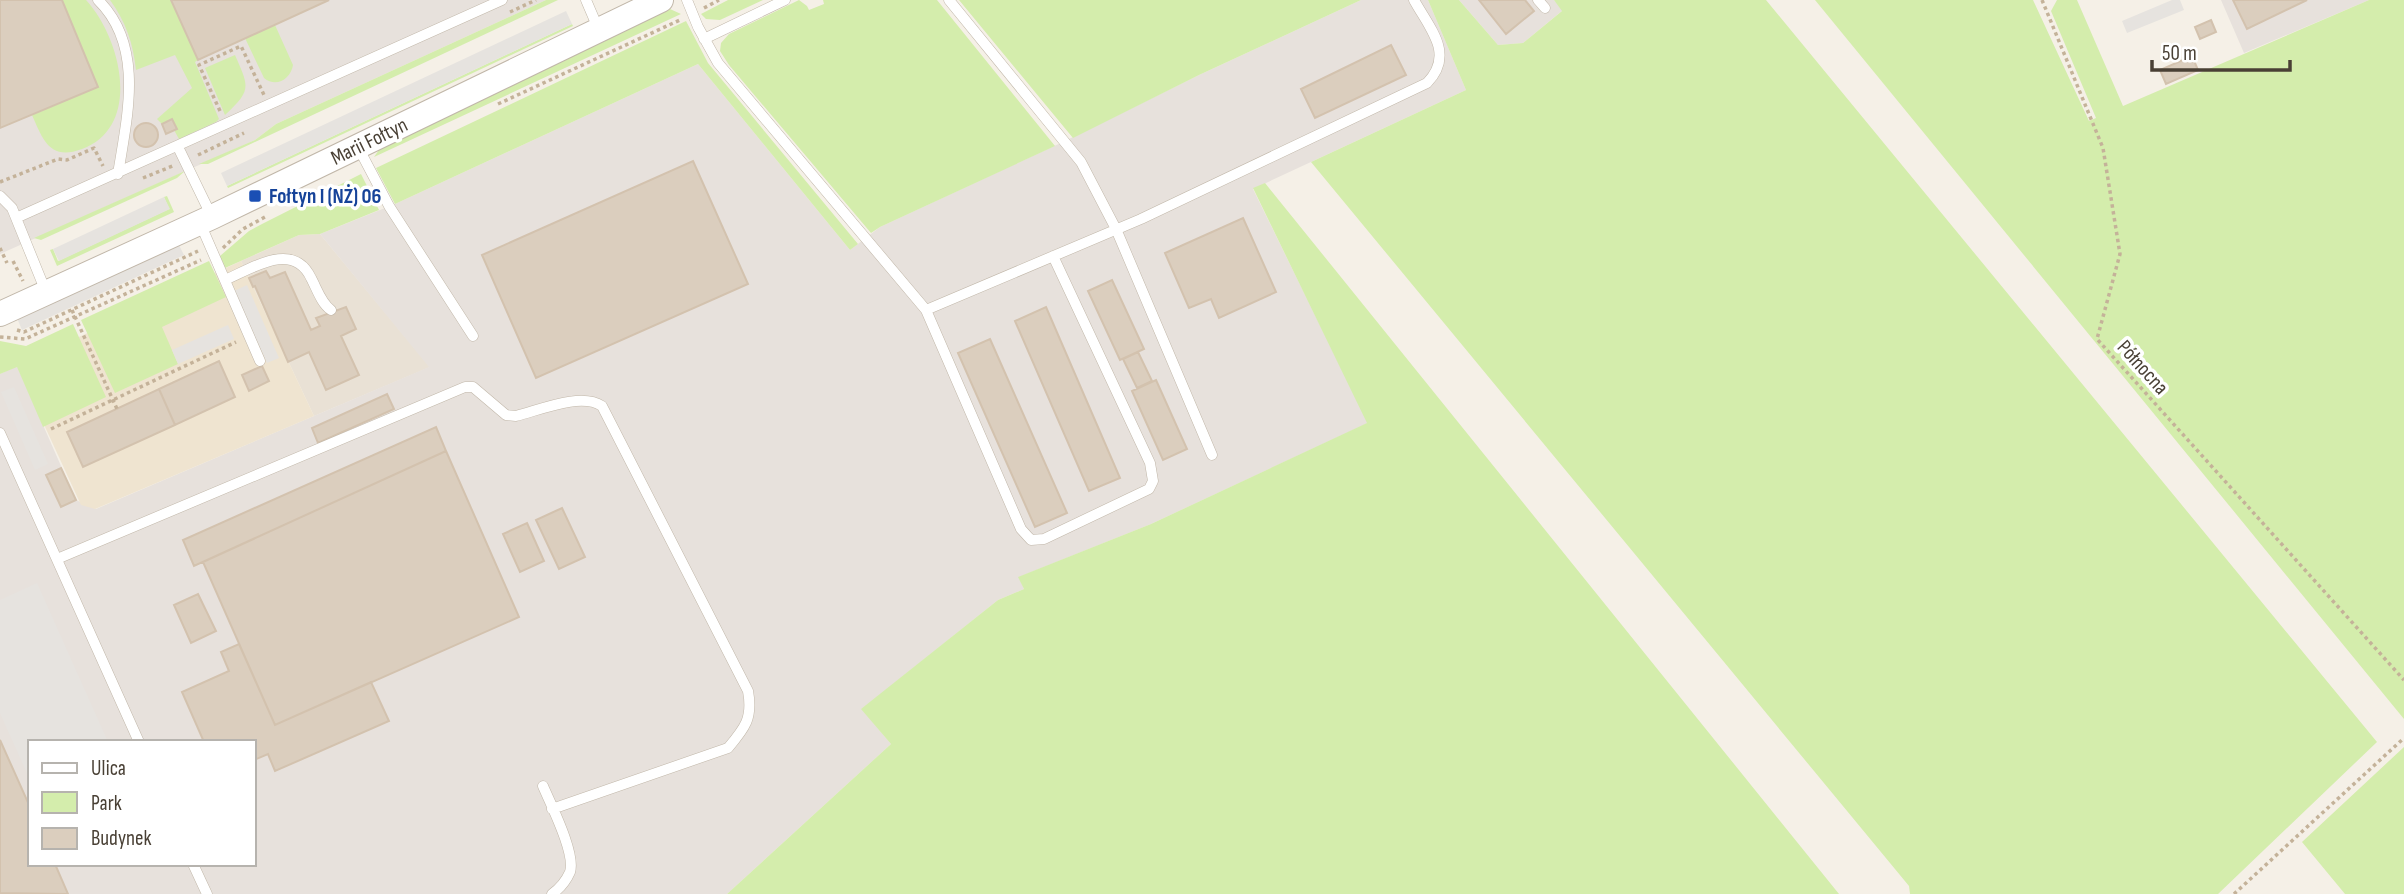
<svg xmlns="http://www.w3.org/2000/svg" width="2404" height="894" viewBox="0 0 2404 894" font-family="'Sofia Sans Condensed',sans-serif">
	<style>
		.residential { fill: #e9e1d5 }
		.industrial { fill: #e7e1dc; fill-rule: evenodd }
		.education { fill: #efe4d0 }
		.green { fill: #d4edac }
		.parking { fill: #e6e3df }
		.building { fill: #dbcebe; stroke: #d3c2ae; stroke-width: 2 }
		.lines { fill: none; stroke-linecap: round; stroke-linejoin: round }
		.service-casing { stroke: #c1b7a9; stroke-width: 11 }
		.tertiary-casing { stroke: #c1b7a9; stroke-width: 26 }
		.path { stroke: #c4b299; stroke-width: 3.5; stroke-dasharray: 3.5 3.5; stroke-linecap: butt }
		.service { stroke: #fff; stroke-width: 10 }
		.tertiary { stroke: #fff; stroke-width: 24 }
		.transit-dot { fill: #1a4fb4; stroke: #fff; stroke-width: 2.5 }
		.labels { text-anchor: middle; stroke-width: 7; stroke-linejoin: round; paint-order: stroke }
		.street-label { font-size: 21px; fill: #494035; stroke: #fff }
		.transit-label { font-size: 21px; font-weight: bold; fill: #164399; stroke: #fff; text-anchor: start }
	</style>
	<rect width="100%" height="100%" fill="#f5f0e7"/>
	<path class="residential" d="M 320,234 L 430,367 L 314,416 L 241,261 L 299,235 Z"/>
	<path class="industrial" d="M 0,0 L 546,0 L 276,124 L 255,140 L 0,254 Z
		M 1361,0 L 1428,0 L 1466,90 L 1253,189 L 1368,423 L 1151,524 L 1019,577 L 1024,589 L 998,600 L 862,709 L 891,744 L 727,894 L 0,894 L 0,374 L 17,366 L 76,500 L 96,509 L 429,367 L 320,234 L 395,204 L 698,64 L 850,250 L 880,227 L 1065,141 L 1199,75 ZM 30,742 L 254,742 L 254,864 L 30,864 Z
		M 1459,0 L 1554,0 L 1563,10 L 1523,43 L 1498,45 Z
		M 2221,0 L 2369,0 L 2244,53 Z"/>
	<path class="education" d="M 241,261 L 314,416 L 95,509 L 81,505 L 17,366 Z"/>
	<path class="green" d="M 62,0 L 86,0 C 121,38 143,126 82,149 C 50,161 43,140 32,115 L 98,87 Z
		M 110,0 L 171,0 L 198,60 L 195,62 L 219,119 L 216,122 L 179,139 L 174,130 L 172,120 L 162,124 L 157,119 L 192,88 L 175,55 L 136,70 C 133,43 126,22 110,0 Z
		M 546,0 L 558,0 L 208,164 L 199,164 L 255,140 L 276,124 Z
		M 728,0 L 763,0 L 720,20 L 706,19 L 701,14 Z
		M 799,0 L 807,6 L 809,10 L 824,4 L 823,0 L 937,0 L 1055,146 L 880,227 L 871,233 L 729,65 L 720,51 L 721,43 L 729,34 Z
		M 959,0 L 1361,0 L 1199,75 L 1073,138 Z
		M 1428,0 L 1459,0 L 1498,45 L 1523,43 L 1562,11 L 1554,0 L 1766,0 L 2377,742 L 2218,894 L 1910,894 L 1909,886 L 1311,162 L 1466,90 Z
		M 1815,0 L 2033,0 L 2089,121 L 2096,118 L 2051,11 L 2057,0 L 2077,0 L 2123,106 L 2369,0 L 2404,0 L 2404,719 Z
		M 670,9 L 681,14 L 374,157 L 381,147 L 662,10 Z
		M 686,21 L 708,63 L 858,244 L 850,250 L 698,64 L 395,204 L 376,168 Z
		M 572,24 L 573,26 L 228,188 L 227,186 Z
		M 275,25 L 293,65 C 291,79 276,88 264,78 L 245,38 Z
		M 235,55 C 249,87 252,90 225,115 L 205,68 Z
		M 185,171 L 177,178 L 41,240 L 34,238 Z
		M 361,174 L 379,210 L 320,234 L 299,235 L 225,268 L 220,256 L 249,231 L 262,224 Z
		M 1265,183 L 1839,894 L 727,894 L 891,744 L 861,709 L 998,600 L 1024,589 L 1018,577 L 1151,524 L 1367,423 L 1253,188 Z
		M 167,196 L 174,212 L 57,266 L 50,250 L 53,249 L 58,261 L 169,209 L 164,197 Z
		M 209,261 L 226,297 L 162,327 L 178,364 L 115,393 L 81,320 Z
		M 73,324 L 106,397 L 43,427 L 17,367 L 0,374 L 0,341 L 26,346 Z
		M 2404,747 L 2404,894 L 2345,894 L 2302,842 Z"/>
	<path class="parking" d="M 2172,0 L 2180,0 L 2184,10 L 2127,33 L 2122,21 Z
		M 566,11 L 572,24 L 227,186 L 221,173 Z
		M 164,197 L 170,209 L 59,261 L 53,249 Z
		M 178,243 L 184,255 L 22,330 L 17,318 Z
		M 247,285 L 279,358 L 267,363 L 234,291 Z
		M 228,325 L 234,339 L 178,364 L 172,350 Z
		M 14,387 L 48,464 L 35,470 L 1,392 Z
		M 37,583 L 108,742 L 30,742 L 30,780 L 0,713 L 0,600 Z"/>
	<path class="building" d="M 0,0 L 62,0 L 98,87 L 0,128 Z
		M 171,0 L 329,0 L 198,60 Z
		M 1479,0 L 1525,0 L 1534,11 L 1506,34 Z
		M 2233,0 L 2307,0 L 2247,29 Z
		M 2211,20 L 2216,32 L 2200,39 L 2195,27 Z
		M 1391,45 L 1406,75 L 1315,118 L 1301,89 Z
		M 2192,56 L 2198,70 L 2166,84 L 2160,70 Z
		M 172,119 L 177,129 L 166,134 L 162,124 Z
		M134 135a12 12 0 1 1 24 0a12 12 0 1 1-24 0Z
		M 693,161 L 748,284 L 536,378 L 482,255 Z
		M 1243,218 L 1276,292 L 1219,318 L 1211,299 L 1189,308 L 1165,253 Z
		M 266,271 L 270,278 L 285,272 L 311,330 L 320,326 L 316,318 L 346,307 L 356,329 L 341,336 L 359,375 L 326,390 L 309,352 L 288,362 L 255,286 L 253,287 L 249,278 Z
		M 1112,280 L 1144,349 L 1120,360 L 1088,291 Z
		M 1046,307 L 1120,478 L 1089,491 L 1015,321 Z
		M 990,339 L 1067,513 L 1035,527 L 958,353 Z
		M 1138,352 L 1152,381 L 1137,388 L 1123,359 Z
		M 219,361 L 235,397 L 175,425 L 159,389 Z
		M 262,366 L 269,381 L 249,391 L 242,375 Z
		M 1156,380 L 1187,449 L 1163,460 L 1132,391 Z
		M 159,389 L 175,425 L 83,467 L 67,432 Z
		M 387,394 L 394,409 L 318,443 L 312,428 Z
		M 436,427 L 446,451 L 194,566 L 183,540 Z
		M 446,451 L 519,617 L 275,725 L 203,562 Z
		M 61,468 L 76,500 L 61,507 L 46,475 Z
		M 562,508 L 585,557 L 559,569 L 536,520 Z
		M 527,523 L 544,561 L 520,572 L 503,534 Z
		M 198,594 L 216,631 L 191,643 L 174,605 Z
		M 239,644 L 275,725 L 371,682 L 389,721 L 275,771 L 268,754 L 254,760 L 254,742 L 204,742 L 182,692 L 229,671 L 221,652 Z
		M 0,740 L 30,807 L 30,864 L 55,864 L 68,894 L 0,893 Z"/>
	<g class="lines">
		<g class="service-casing">
			<path id="service" d="M 98,0 C 145,46 127,117 118,174
				M 586,0 L 598,28
				M 687,0 L 698,27 L 718,63 L 926,310 L 1141,219 L 1427,83 C 1455,54 1430,29 1414,0
				M 949,0 L 1081,162 L 1116,229 L 1212,455
				M 1538,0 L 1545,8
				M 704,39 L 785,0
				M 178,147 L 212,217
				M 358,147 L 389,206 L 473,336
				M 0,196 L 12,208 L 46,292
				M 16,218 L 502,0
				M 200,223 L 260,361
				M 225,280 C 251,269 293,240 311,278 C 317,289 321,303 331,310
				M 926,310 L 1021,529 L 1031,540 L 1044,539 L 1149,489 L 1153,481 L 1150,463 L 1053,256
				M 0,433 L 139,742
				M 57,559 L 465,387 L 473,387 L 506,415 L 516,416 C 540,410 581,392 602,406 L 748,691 C 753,718 745,728 728,748 L 552,809
				M 543,786 C 551,805 576,854 570,872 C 566,881 559,889 552,894
				M 193,864 L 207,894"/>
		</g>
		<g class="tertiary-casing">
			<path id="tertiary" d="M 0,314 L 212,217 L 661,0"/>
		</g>
		<path class="path" d="M 2042,0 L 2103,148 L 2120,254 L 2097,339 L 2404,680
			M 704,8 L 719,0
			M 510,12 L 536,0
			M 498,104 L 682,19
			M 220,111 L 199,65 L 241,46 L 264,95
			M 198,155 L 244,133
			M 143,178 L 175,165
			M 0,182 L 58,159 L 67,160 L 94,148 L 103,166
			M 0,248 L 7,263
			M 223,248 L 243,229 L 265,217
			M 13,261 L 23,281
			M 72,310 L 117,409
			M 17,330 L 24,332 L 198,251
			M 0,337 L 25,339 L 201,260
			M 51,429 L 236,342
			M 2234,894 L 2404,738"/>
		<use href="#service" class="service"/>
		<use href="#tertiary" class="tertiary"/>
	</g>
	<rect class="transit-dot" x="248" y="189" width="14" height="14" rx="3.5"/>
	<g class="labels">
		<g class="street-label">
			<text transform="translate(369 141) rotate(-26)" y="7">Marii Fołtyn</text>
			<text transform="translate(2143 367) rotate(48)" y="7">Północna</text>
		</g>
		<g class="transit-label">
			<text x="269" y="203">Fołtyn I (NŻ) 06</text>
		</g>
	</g>
	<rect x="28" y="740" width="228" height="126" fill="#ffffff" stroke="#b6b3ae" stroke-width="2"/>
	<rect x="42" y="763" width="35" height="10" fill="#ffffff" stroke="#b6b3ae" stroke-width="2"/>
	<text x="91" y="775" font-size="21" fill="#494035">Ulica</text>
	<rect x="42" y="792" width="35" height="21" fill="#d4edac" stroke="#b6b3ae" stroke-width="2"/>
	<text x="91" y="810" font-size="21" fill="#494035">Park</text>
	<rect x="42" y="828" width="35" height="21" fill="#dbcebe" stroke="#b6b3ae" stroke-width="2"/>
	<text x="91" y="845" font-size="21" fill="#494035">Budynek</text>
	<path d="M2152 60v10h138v-10" fill="none" stroke="#494035" stroke-width="3.5"/>
	<text x="2162" y="60" font-size="21" fill="#494035" stroke="#ffffff" stroke-width="5" paint-order="stroke">50 m</text>
</svg>
